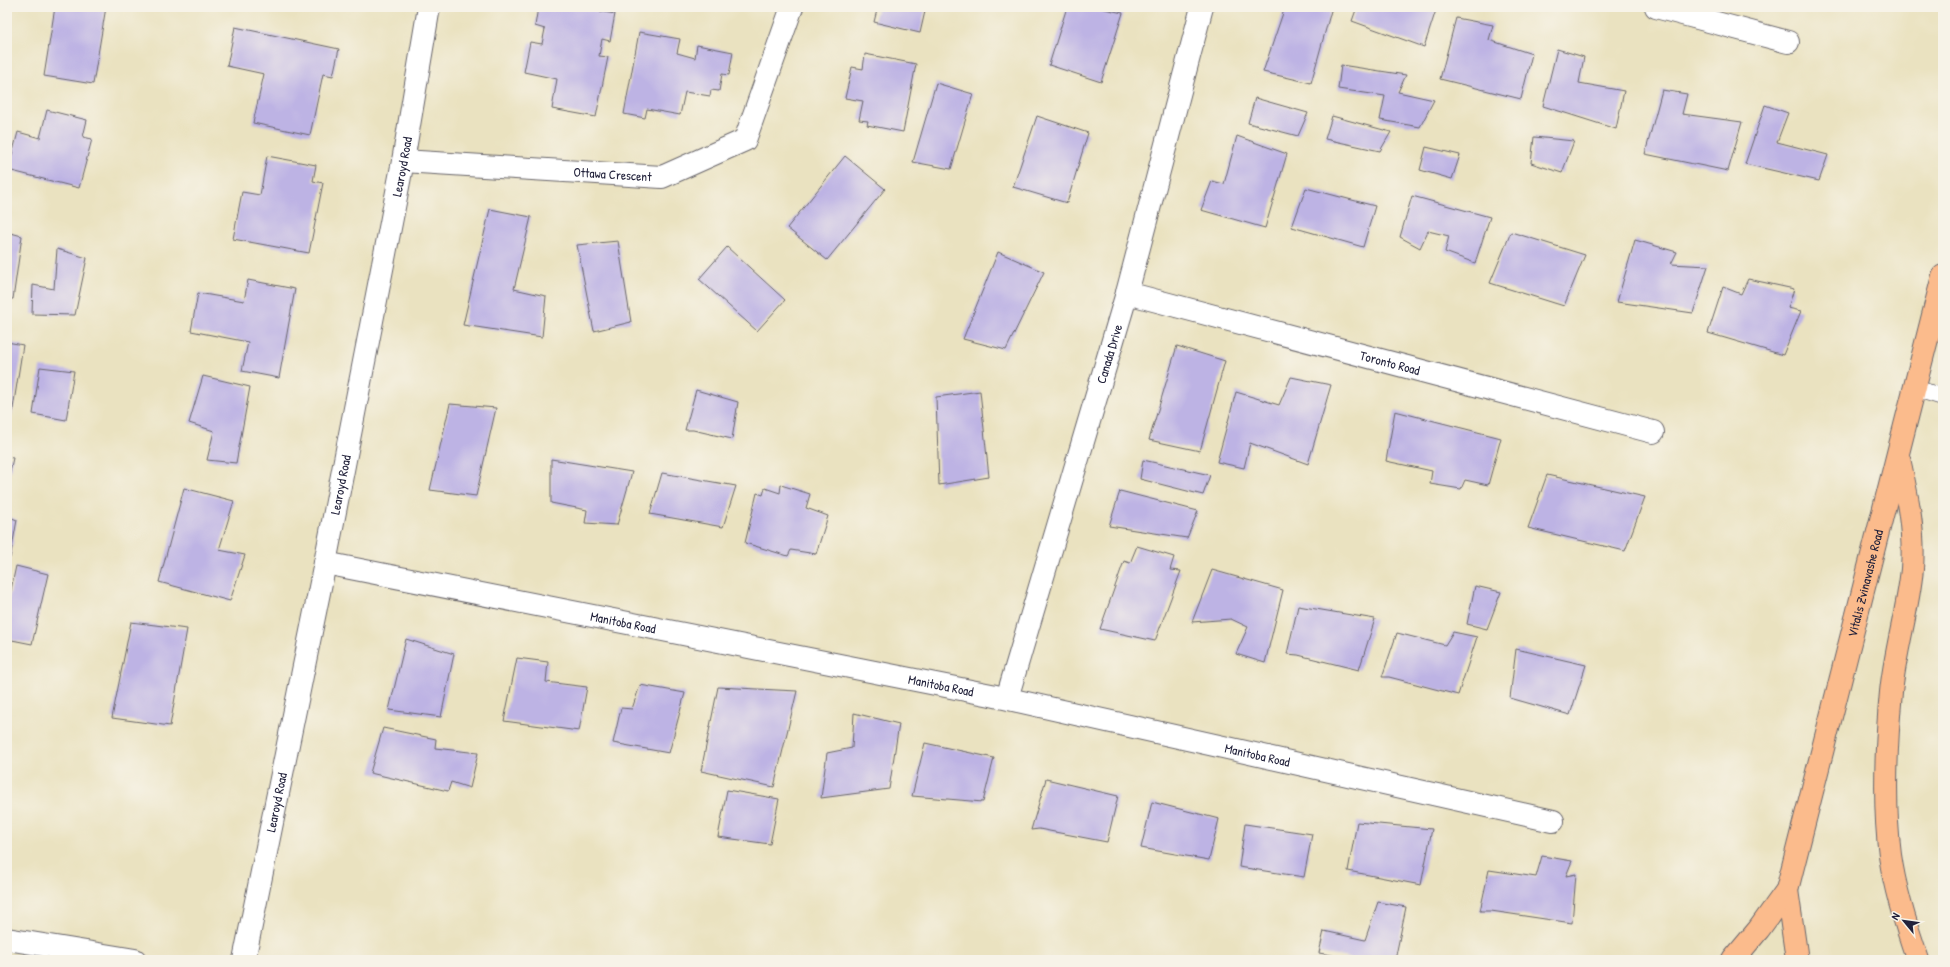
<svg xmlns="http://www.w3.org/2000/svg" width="1950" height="967" viewBox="0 0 1950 967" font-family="'Patrick Hand',sans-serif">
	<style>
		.building { fill: #bdb3e4 }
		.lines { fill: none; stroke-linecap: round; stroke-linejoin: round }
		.service-casing { stroke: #68656a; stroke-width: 18 }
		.minor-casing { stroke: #68656a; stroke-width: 24 }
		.tertiary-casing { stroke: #68656a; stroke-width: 24 }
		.primary-casing { stroke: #68656a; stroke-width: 24 }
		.service { stroke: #fff; stroke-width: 16 }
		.minor { stroke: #fff; stroke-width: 22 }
		.tertiary { stroke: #fff; stroke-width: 22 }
		.primary { stroke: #fbbb8c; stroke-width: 22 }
		.labels { text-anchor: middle; stroke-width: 3; stroke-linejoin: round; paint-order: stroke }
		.street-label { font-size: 13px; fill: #22223b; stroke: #f7f3e8 }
	</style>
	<rect width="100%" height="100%" fill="#f7f3e8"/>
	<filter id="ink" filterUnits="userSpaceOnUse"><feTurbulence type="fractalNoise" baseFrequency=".025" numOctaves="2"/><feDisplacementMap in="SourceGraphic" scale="8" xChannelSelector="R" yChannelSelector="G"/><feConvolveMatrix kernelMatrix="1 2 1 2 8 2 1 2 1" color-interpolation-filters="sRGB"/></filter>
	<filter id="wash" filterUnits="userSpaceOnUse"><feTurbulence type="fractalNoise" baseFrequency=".012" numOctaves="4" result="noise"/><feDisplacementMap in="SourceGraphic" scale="16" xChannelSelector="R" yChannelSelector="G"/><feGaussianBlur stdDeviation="0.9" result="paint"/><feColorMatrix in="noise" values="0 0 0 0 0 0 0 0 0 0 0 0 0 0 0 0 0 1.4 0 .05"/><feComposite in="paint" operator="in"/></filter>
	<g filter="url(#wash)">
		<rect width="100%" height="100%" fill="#eae2c0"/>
		<g id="blocks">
			<path class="building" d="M 55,7 L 106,7 L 93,84 L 44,76 Z
				M 538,7 L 576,7 L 615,14 L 610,41 L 602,39 L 599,56 L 608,57 L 596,117 L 552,109 L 557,79 L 524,72 L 530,42 L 542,44 L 545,29 L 535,26 Z
				M 868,7 L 926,7 L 920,33 L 874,22 L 877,10 Z
				M 1067,7 L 1095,7 L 1123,13 L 1101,82 L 1049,65 Z
				M 1285,7 L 1332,7 L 1311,83 L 1263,72 Z
				M 1357,7 L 1437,7 L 1424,47 L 1352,21 Z
				M 1456,18 L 1493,25 L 1489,40 L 1532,54 L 1521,99 L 1440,79 Z
				M 235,27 L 339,49 L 333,76 L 323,74 L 310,135 L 253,123 L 264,74 L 227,66 Z
				M 639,32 L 680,39 L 677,53 L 695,58 L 697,45 L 733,52 L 729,75 L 722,74 L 719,91 L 711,90 L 710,96 L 685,92 L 680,115 L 647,109 L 645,118 L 624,114 Z
				M 1557,49 L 1584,57 L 1579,83 L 1624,91 L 1616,129 L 1543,106 Z
				M 865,54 L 916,64 L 903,132 L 867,125 L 868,121 L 859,120 L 863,101 L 845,98 L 852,67 L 863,69 Z
				M 1341,65 L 1406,75 L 1398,92 L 1434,100 L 1420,127 L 1380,120 L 1385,96 L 1338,89 Z
				M 936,83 L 973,94 L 951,169 L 913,162 Z
				M 1662,90 L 1687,94 L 1682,114 L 1742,122 L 1728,171 L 1645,154 Z
				M 1255,98 L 1308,113 L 1298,136 L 1248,123 Z
				M 1765,105 L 1788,113 L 1777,142 L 1828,155 L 1819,181 L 1745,164 Z
				M 47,110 L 87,120 L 83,137 L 92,139 L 79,188 L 8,170 L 18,132 L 40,138 Z
				M 1037,116 L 1088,133 L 1067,203 L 1013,187 Z
				M 1332,116 L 1391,132 L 1380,151 L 1325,139 Z
				M 1237,136 L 1287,154 L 1265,228 L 1201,210 L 1212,181 L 1224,184 Z
				M 1534,137 L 1574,141 L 1562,173 L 1531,163 Z
				M 1426,147 L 1460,155 L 1452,179 L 1420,170 Z
				M 267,156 L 316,165 L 313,181 L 323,183 L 309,253 L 233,239 L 242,192 L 260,195 Z
				M 845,156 L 885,189 L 827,260 L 787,228 Z
				M 1306,188 L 1375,206 L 1363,247 L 1292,227 Z
				M 1412,196 L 1490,217 L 1475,263 L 1445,252 L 1449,236 L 1428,231 L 1420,248 L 1400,237 Z
				M 490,209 L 531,217 L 514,289 L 546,296 L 542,337 L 463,325 Z
				M 7,232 L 22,236 L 13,299 L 7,299 Z
				M 1511,232 L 1585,255 L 1564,306 L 1490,283 Z
				M 1635,240 L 1677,252 L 1671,264 L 1708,266 L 1693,313 L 1617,302 Z
				M 618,241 L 631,322 L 594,331 L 577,245 Z
				M 727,247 L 785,300 L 757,331 L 699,279 Z
				M 57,249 L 87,258 L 75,315 L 32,314 L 33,285 L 54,289 Z
				M 998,252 L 1044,272 L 1006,350 L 963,339 Z
				M 1748,279 L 1794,289 L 1788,308 L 1801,311 L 1783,355 L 1708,333 L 1723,287 L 1741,294 Z
				M 248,280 L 295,289 L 279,378 L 242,371 L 248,342 L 191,331 L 198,293 L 244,301 Z
				M 7,342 L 23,345 L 12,415 L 7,414 Z
				M 1177,346 L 1225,361 L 1200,451 L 1149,440 Z
				M 40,367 L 74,371 L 66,420 L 33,414 Z
				M 203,376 L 250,387 L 236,463 L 207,460 L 214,431 L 189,423 Z
				M 1291,377 L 1331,385 L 1308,464 L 1250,443 L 1244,468 L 1217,462 L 1236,392 L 1279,405 Z
				M 696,390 L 738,402 L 732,439 L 693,430 L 685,430 Z
				M 980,391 L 989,477 L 939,485 L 936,397 Z
				M 450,404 L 496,408 L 476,496 L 430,490 Z
				M 1395,411 L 1501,438 L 1488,485 L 1465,480 L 1461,489 L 1430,484 L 1432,471 L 1386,461 Z
				M 7,457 L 13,458 L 8,480 L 7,480 Z
				M 551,459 L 632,472 L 617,525 L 585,523 L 587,510 L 551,503 Z
				M 1143,460 L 1210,475 L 1203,495 L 1140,479 Z
				M 662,473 L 736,486 L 723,527 L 650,514 Z
				M 1547,475 L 1645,497 L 1625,551 L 1528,528 Z
				M 781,485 L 810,494 L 806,508 L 828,516 L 816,554 L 791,550 L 788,556 L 745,543 L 757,493 L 763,495 L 765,488 L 780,493 Z
				M 184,488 L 234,501 L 219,550 L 245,555 L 230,601 L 159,582 Z
				M 1120,491 L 1198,511 L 1187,538 L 1109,526 Z
				M 7,516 L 17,520 L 10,558 L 7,557 Z
				M 1137,546 L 1174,557 L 1170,570 L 1181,571 L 1155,641 L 1100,629 L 1124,561 L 1130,563 Z
				M 16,566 L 48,574 L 32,644 L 7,639 L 7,608 Z
				M 1212,570 L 1283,590 L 1265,663 L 1236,654 L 1248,627 L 1231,619 L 1192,622 Z
				M 1475,586 L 1501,592 L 1487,629 L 1467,624 Z
				M 1298,606 L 1375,619 L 1359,670 L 1298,655 L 1287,654 Z
				M 131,622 L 187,629 L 170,726 L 112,718 Z
				M 1453,632 L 1477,637 L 1458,695 L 1389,677 L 1382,677 L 1397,633 L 1445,645 Z
				M 406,639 L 454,654 L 441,717 L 389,710 Z
				M 1516,649 L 1586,665 L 1570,715 L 1510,698 Z
				M 517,658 L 548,662 L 546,682 L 587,687 L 579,731 L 504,721 Z
				M 640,685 L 685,693 L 669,753 L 613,743 L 621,708 L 632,709 Z
				M 718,687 L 797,691 L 774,787 L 701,771 Z
				M 854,713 L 899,724 L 889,789 L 821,798 L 827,753 L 852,748 Z
				M 383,728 L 436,739 L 435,748 L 478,753 L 470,788 L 451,782 L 448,791 L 370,773 Z
				M 925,743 L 994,758 L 983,802 L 912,796 Z
				M 1046,779 L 1118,796 L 1107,842 L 1039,829 L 1031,830 Z
				M 727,790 L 779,799 L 770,844 L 718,837 Z
				M 1152,802 L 1219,819 L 1209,860 L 1141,848 Z
				M 1357,822 L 1432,829 L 1421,885 L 1348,871 Z
				M 1245,824 L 1312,834 L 1304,877 L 1239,867 Z
				M 1542,856 L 1572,861 L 1566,876 L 1576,874 L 1572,923 L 1491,911 L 1480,911 L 1489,870 L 1536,877 Z
				M 1378,902 L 1406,907 L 1395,960 L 1360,960 L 1319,953 L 1324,931 L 1365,940 Z"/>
		</g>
	</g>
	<g filter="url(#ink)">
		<use href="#blocks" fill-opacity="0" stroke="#68656a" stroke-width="1"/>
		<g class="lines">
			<g class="service-casing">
				<path id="service" d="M 1914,388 L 1943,397"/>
			</g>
			<g class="minor-casing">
				<g id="minor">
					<path d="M 1656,7 L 1788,42"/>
					<path id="s1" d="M 403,161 L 662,177 L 745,140 L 792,7"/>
					<path id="s2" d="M 1127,293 L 1653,432"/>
					<path id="s3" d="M 325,563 L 991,695 L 1553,821"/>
					<path id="s4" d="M 1007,698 L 1127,293 L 1202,7"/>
					<path id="s5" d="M 244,960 L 325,563 L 403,161 L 429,7"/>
				</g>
			</g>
			<g class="tertiary-casing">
				<path id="tertiary" d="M 7,939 L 135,960"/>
			</g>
			<g class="primary-casing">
				<g id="primary">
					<path d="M 1899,459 C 1907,495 1915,531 1912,569 C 1908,610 1895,651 1891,692 C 1886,745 1883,801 1890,855 C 1895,891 1906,926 1918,960"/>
					<path d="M 1787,890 L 1797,960"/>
					<path id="s6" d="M 1733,960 L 1759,929 L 1787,890 L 1943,276"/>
				</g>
			</g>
			<use href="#service" class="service"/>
			<use href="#minor" class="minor"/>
			<use href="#tertiary" class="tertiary"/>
			<use href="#primary" class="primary"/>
		</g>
	</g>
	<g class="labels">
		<g class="street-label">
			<text dy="5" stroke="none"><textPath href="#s5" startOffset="809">Learoyd Road</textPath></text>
			<text dy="5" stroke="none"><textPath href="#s1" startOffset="210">Ottawa Crescent</textPath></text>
			<text dy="5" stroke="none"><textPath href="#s4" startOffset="359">Canada Drive</textPath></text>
			<text dy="5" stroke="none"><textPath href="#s2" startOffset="272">Toronto Road</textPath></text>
			<text dy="5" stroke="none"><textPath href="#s5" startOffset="485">Learoyd Road</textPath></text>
			<text dy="5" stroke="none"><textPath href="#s6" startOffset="405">Vitalis Zvinavashe Road</textPath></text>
			<text dy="5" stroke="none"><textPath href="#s3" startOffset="304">Manitoba Road</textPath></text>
			<text dy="5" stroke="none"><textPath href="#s3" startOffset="628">Manitoba Road</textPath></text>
			<text dy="5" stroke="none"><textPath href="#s3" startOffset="952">Manitoba Road</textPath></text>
			<text dy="5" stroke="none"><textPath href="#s5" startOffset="161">Learoyd Road</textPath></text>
		</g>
	</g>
	<rect width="1950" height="967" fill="none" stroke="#f7f3e8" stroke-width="24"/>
	<g transform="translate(1904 921) rotate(299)" stroke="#f7f3e8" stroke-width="3" paint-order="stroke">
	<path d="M0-3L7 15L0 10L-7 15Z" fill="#22223b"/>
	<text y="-6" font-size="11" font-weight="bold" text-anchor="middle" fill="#22223b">N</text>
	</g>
</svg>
